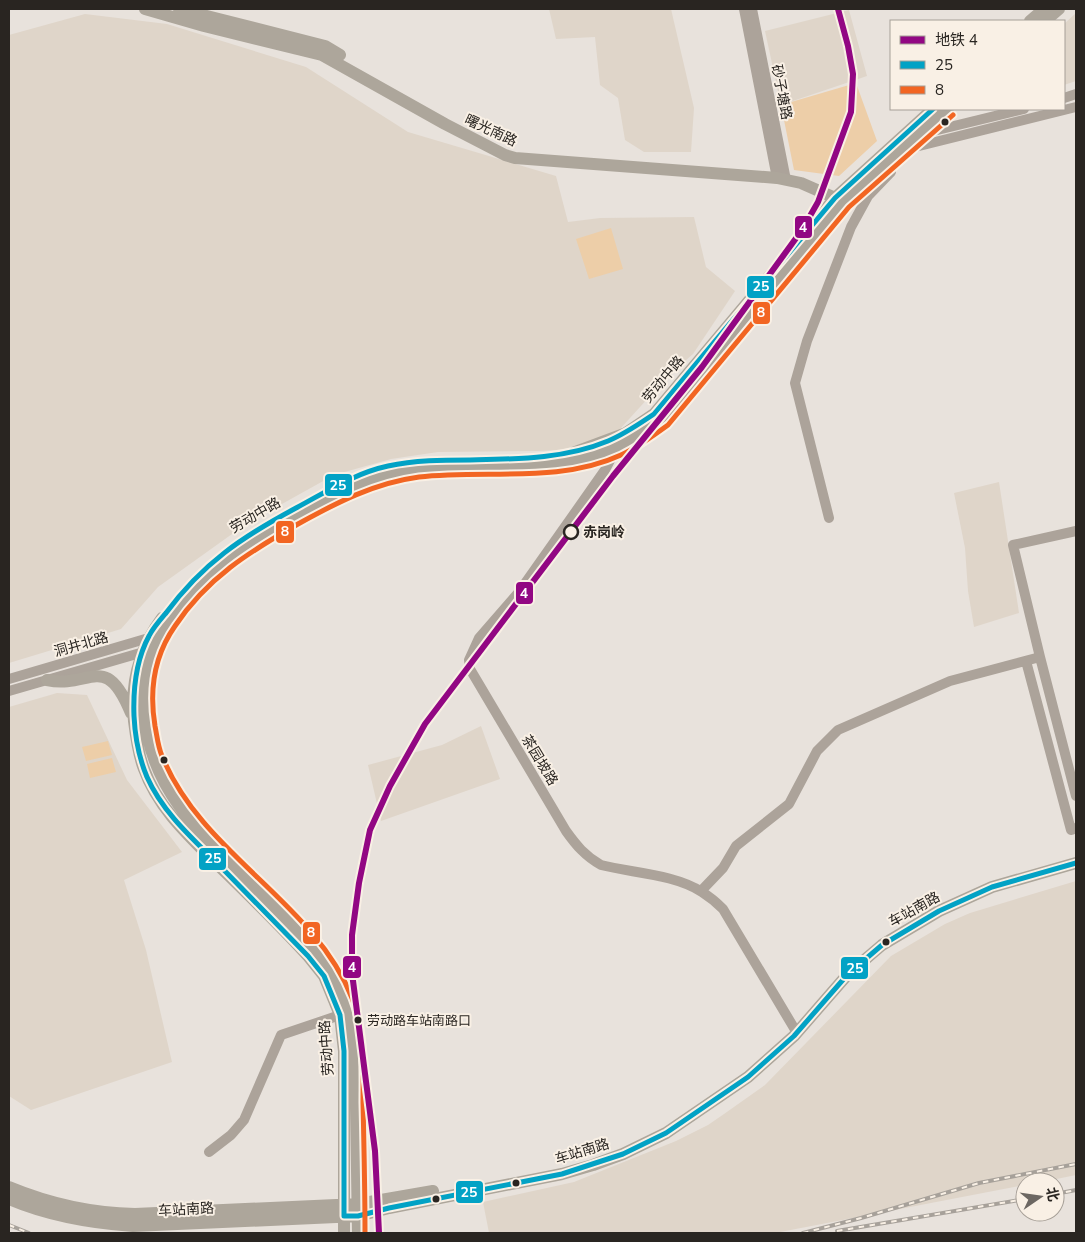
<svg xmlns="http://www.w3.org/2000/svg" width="1085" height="1242" viewBox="0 0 1085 1242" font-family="'Nunito Sans','Noto Sans SC',sans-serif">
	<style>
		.built { fill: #dfd5c9 }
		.green { fill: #edcea8 }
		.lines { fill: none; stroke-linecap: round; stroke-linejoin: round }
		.minor { stroke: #aca39a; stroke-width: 10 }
		.major { stroke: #ada69b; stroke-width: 12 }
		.rail-casing { stroke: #a7a19a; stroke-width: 4 }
		.rail { stroke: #f9f0e5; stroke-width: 2; stroke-dasharray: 5.5; stroke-linecap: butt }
		.bus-1-casing { stroke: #f9f0e5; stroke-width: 9 }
		.bus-2-casing { stroke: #f9f0e5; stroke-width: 9 }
		.bus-1 { stroke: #02a2c5; stroke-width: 5 }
		.bus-2 { stroke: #f26522; stroke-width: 5 }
		.metro-1-casing { stroke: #f9f0e5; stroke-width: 10 }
		.metro-1 { stroke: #920783; stroke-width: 6 }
		.bus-dot { fill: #292521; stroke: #f9f0e5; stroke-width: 2 }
		.stop-dot { fill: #f9f0e5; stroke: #292521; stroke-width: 2.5 }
		.labels { text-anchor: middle; stroke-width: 4; stroke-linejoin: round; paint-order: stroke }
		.bus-label { font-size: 13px; fill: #292521; stroke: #f9f0e5; text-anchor: start }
		.street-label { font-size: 14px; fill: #292521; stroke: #f9f0e5 }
		.stop-label { font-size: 14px; font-weight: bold; fill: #292521; stroke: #f9f0e5; text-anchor: start }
		.line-badge { stroke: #f9f0e5; stroke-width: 2 }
		.badge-label { font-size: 14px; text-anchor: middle; font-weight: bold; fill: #fff }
	</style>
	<rect width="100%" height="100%" fill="#e8e2dc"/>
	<path class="built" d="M 549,9 L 671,9 L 694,108 L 691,152 L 644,152 L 625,140 L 618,98 L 600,85 L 595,37 L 556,39 Z
		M 849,10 L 867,76 L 781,105 L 765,31 Z
		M 1076,13 L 1076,81 L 1064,85 L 1064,24 Z
		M 85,14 L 167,24 L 306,67 L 408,132 L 556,176 L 568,222 L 600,218 L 694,217 L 706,267 L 735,291 L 693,354 L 670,374 L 620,429 L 594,442 L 560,450 L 539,451 L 438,452 L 391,459 L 334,475 L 246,524 L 158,587 L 121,629 L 9,663 L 9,35 Z
		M 999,482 L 1019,613 L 974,627 L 968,591 L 965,548 L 954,493 Z
		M 57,693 L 87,695 L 127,780 L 182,852 L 124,880 L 146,950 L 172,1062 L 31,1110 L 9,1096 L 9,707 Z
		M 481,726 L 500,779 L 381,821 L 368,765 L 442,745 Z
		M 1076,881 L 1076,1175 L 1042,1182 L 1025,1182 L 1025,1185 L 775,1233 L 489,1233 L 483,1202 L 574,1182 L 676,1141 L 708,1125 L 724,1114 L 765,1085 L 891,956 L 945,924 L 970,913 Z"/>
	<path class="green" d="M 856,83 L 877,141 L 839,176 L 794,170 L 781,105 Z
		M 611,228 L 623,269 L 589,279 L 576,239 Z
		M 108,741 L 112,755 L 86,761 L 82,747 Z
		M 112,758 L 116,772 L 90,778 L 87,764 Z"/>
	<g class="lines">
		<path class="minor" d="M 744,9 L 777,178
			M 752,9 L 786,180
			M 1064,98 L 1076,94
			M 921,134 L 1024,109
			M 903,150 L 1076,107
			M 617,447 L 605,470 L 519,592 L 479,638 L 469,660 L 470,669 L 566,831 C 576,845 585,856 601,865 C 632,873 674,874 702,892 C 710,897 717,903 723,909 L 797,1033
			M 829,518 L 795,383 L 807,341 L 851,227 L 868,196 L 891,172
			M 1076,531 L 1013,545 L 1040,657 L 1076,796
			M 1026,661 L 1071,830 L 1076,828
			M 9,679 L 152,637
			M 9,691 L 147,651
			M 701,891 L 723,868 L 736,846 L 789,804 L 817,751 L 838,730 L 950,681 L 1040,657
			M 209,1152 L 231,1135 L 244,1120 L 281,1035 L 346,1013"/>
		<path class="major" d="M 145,9 L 204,26 L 322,55 L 445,124 L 505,155 L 515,158 L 777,178 L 801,183 L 842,201
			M 179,9 L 325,46 L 340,55
			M 1030,21 L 1044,9
			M 1045,21 L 1059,9
			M 575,452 L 626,433 L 654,414 L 835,198 L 933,109
			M 162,618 C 139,649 130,682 134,721 C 136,737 138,754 144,769 C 158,808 189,836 217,864 C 248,894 279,924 308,956 L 324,976 L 340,1015 L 344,1051 L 344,1233
			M 47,680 C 91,689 105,650 131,713
			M 9,1187 C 50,1204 90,1213 135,1214 L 358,1204 L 433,1191
			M 9,1199 C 49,1216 89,1223 133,1226 L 358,1216 L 389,1208 L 562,1174 L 593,1165 L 623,1154 L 666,1133 L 748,1077 L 794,1036 L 848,974 L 882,945 L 939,911 L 992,887 L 1076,863
			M 358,1233 C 357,1192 357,1150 356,1108 C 355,1072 358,1032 344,998 C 299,891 149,837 145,712 C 144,696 145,678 149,662 C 159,621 207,571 242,548 C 259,537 278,527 296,517 C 333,496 368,477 411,471 C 427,468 444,469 460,468 C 512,466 566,469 614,450 C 631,443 647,431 662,420 L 844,202 L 948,109"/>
		<g class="rail-casing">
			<path id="rail" d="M 1055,1194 L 1076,1190
				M 9,1225 L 29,1233
				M 837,1231 L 1025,1199
				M 803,1233 L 861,1218 L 979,1183 L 1076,1164"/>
		</g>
		<use href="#rail" class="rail"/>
		<g class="bus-1-casing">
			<path id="bus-1" d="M 933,109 L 835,198 L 654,414 C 639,424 625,434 608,441 C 565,459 516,459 470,460 C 443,460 415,460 388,466 C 355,473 326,492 296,508 C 242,537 203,563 166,613 C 160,620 153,628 149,636 C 136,660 133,689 134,716 C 135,737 139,758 147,777 C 163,813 193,839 220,866 C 249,896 279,926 308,956 L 324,976 L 340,1015 L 344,1051 L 344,1216 L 358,1216 L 389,1208 L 562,1174 L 623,1154 L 666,1133 L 748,1077 L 794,1036 L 848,974 L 882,945 L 939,911 L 992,887 L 1076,863"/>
		</g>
		<g class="bus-2-casing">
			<path id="bus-2" d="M 365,1233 C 365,1189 364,1146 363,1103 C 363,1068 365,1031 352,998 C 314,901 202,855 162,756 C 158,747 157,736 155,726 C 149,690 154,656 175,626 C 207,578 249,552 298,524 C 336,503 374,483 419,477 C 485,469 558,484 621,455 C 638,447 653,436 668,425 L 849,207 L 953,115"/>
		</g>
		<use href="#bus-1" class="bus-1"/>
		<use href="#bus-2" class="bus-2"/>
		<g class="metro-1-casing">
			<path id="metro-1" d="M 379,1233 L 375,1151 L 352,973 L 352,935 L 359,883 L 370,830 L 390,786 L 425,724 L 613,476 L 702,367 L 802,230 L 818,202 L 851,112 L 853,74 L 848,46 L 838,9"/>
		</g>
		<use href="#metro-1" class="metro-1"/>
	</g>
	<g class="bus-dot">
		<circle cx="945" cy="122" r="4.5"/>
		<circle cx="164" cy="760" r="4.5"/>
		<circle cx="886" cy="942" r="4.5"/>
		<circle cx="358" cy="1020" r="4.5"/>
		<circle cx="516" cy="1183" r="4.5"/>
		<circle cx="436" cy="1199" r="4.5"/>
	</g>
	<circle class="stop-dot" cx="571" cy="532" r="7"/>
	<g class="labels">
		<g class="bus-label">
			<text x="367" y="1025">劳动路车站南路口</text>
		</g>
		<g class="street-label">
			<text transform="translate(782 92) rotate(79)" y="5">砂子塘路</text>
			<text transform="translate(491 130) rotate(25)" y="5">曙光南路</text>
			<text transform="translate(663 379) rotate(-50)" y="5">劳动中路</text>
			<text transform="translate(255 515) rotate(-30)" y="5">劳动中路</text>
			<text transform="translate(81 644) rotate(-16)" y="5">洞井北路</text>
			<text transform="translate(540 760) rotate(59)" y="5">茶园坡路</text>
			<text transform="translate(914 909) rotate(-29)" y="5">车站南路</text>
			<text transform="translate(326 1048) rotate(-94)" y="5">劳动中路</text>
			<text transform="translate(582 1151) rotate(-17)" y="5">车站南路</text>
			<text transform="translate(186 1209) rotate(-3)" y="5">车站南路</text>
		</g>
		<g class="stop-label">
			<text x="583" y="537">赤岗岭</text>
		</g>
	</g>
	<g class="line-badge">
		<rect x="794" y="215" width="19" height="24" rx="5" fill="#920783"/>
		<rect x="746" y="275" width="29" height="24" rx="5" fill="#02a2c5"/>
		<rect x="752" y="301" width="19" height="24" rx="5" fill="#f26522"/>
		<rect x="324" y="473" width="29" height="24" rx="5" fill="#02a2c5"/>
		<rect x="275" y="520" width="20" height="24" rx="5" fill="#f26522"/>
		<rect x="515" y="581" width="19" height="24" rx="5" fill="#920783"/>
		<rect x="198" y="847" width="29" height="24" rx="5" fill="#02a2c5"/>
		<rect x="302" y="921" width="19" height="24" rx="5" fill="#f26522"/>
		<rect x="342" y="955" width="20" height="24" rx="5" fill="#920783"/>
		<rect x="840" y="956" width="29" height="24" rx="5" fill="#02a2c5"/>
		<rect x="455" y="1180" width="29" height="24" rx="5" fill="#02a2c5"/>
	</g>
	<g class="badge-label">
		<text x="803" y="232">4</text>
		<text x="761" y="291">25</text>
		<text x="761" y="317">8</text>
		<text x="338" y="490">25</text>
		<text x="285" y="536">8</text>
		<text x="524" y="598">4</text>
		<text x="213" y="863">25</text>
		<text x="311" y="937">8</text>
		<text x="352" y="972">4</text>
		<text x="855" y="973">25</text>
		<text x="469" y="1197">25</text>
	</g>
	<rect width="1085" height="1242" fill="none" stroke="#292521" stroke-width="20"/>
	<rect x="890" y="20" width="175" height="90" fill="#f9f0e5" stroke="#a69f97"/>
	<rect x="900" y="36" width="25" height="8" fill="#920783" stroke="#a69f97"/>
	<text x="935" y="45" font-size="15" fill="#292521">地铁 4</text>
	<rect x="900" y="61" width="25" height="8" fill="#02a2c5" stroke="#a69f97"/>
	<text x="935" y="70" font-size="15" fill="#292521">25</text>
	<rect x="900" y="86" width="25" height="8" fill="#f26522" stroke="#a69f97"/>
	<text x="935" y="95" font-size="15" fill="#292521">8</text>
	<g transform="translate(1040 1197) rotate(77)"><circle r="24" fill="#f9f0e5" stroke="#a69f97"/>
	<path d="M0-4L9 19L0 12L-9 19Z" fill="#6c6762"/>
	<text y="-8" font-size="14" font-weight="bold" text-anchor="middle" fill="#292521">北</text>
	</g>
</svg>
